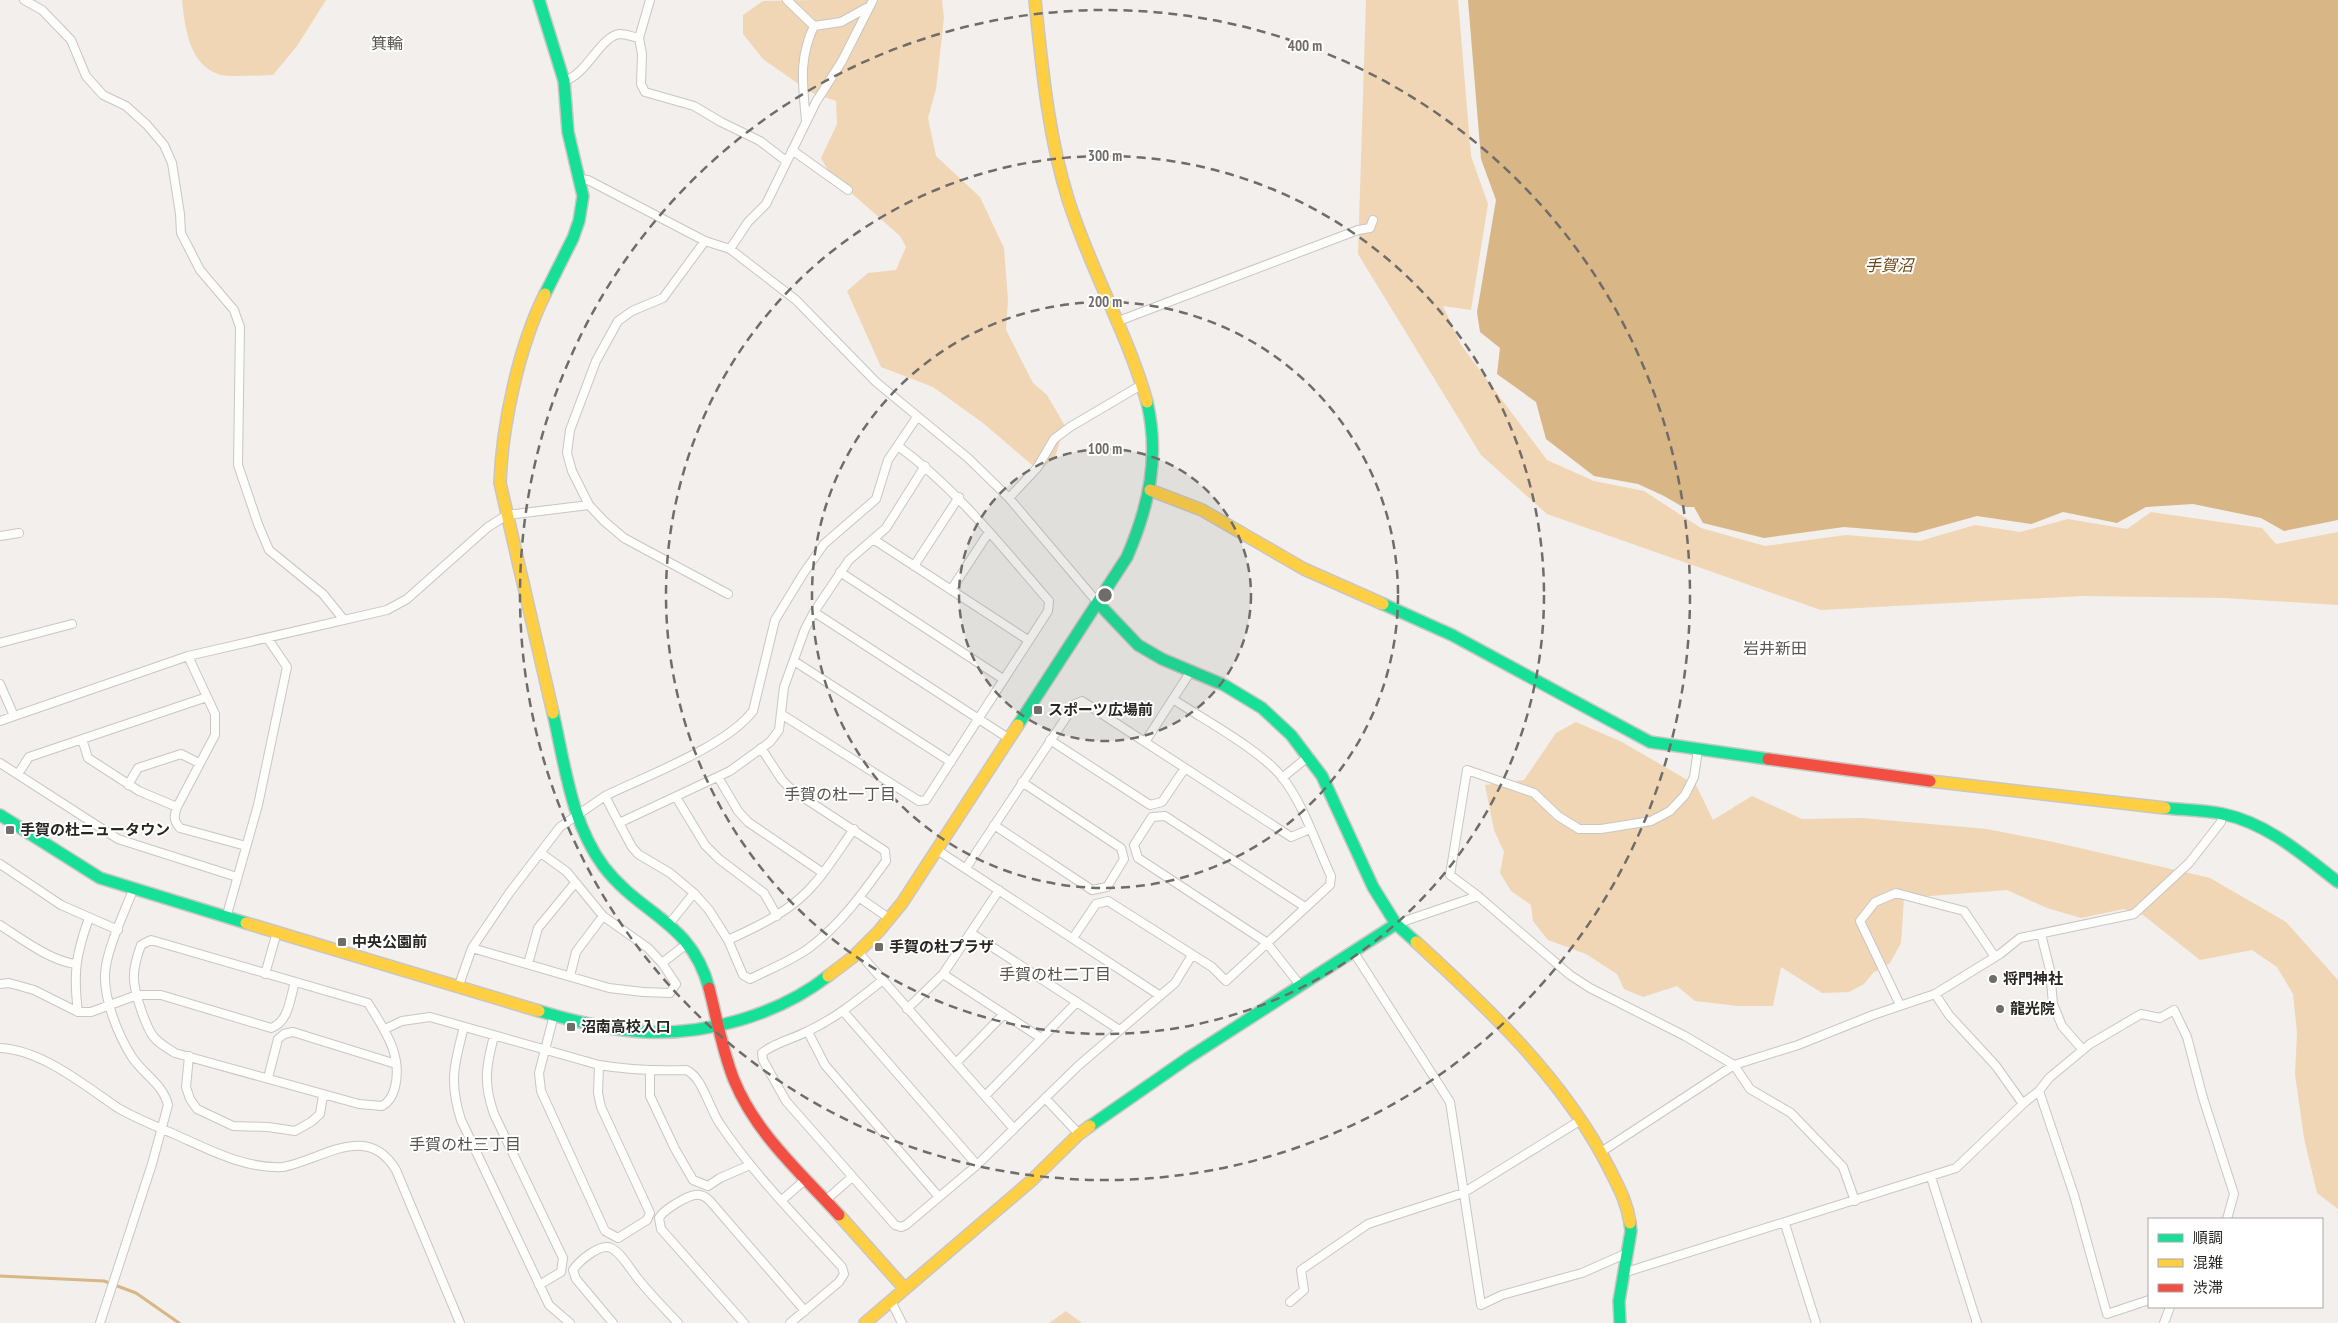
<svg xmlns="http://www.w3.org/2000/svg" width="2338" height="1323" viewBox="0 0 2338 1323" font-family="'PT Sans Narrow','Noto Sans JP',sans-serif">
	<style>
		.green { fill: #f0d6b4 }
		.water { fill: #d8b686 }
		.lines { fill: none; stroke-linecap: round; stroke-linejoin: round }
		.stream { stroke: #d8b686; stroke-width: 3 }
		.street-casing { stroke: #c9c6c4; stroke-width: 10 }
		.fast-casing { stroke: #c9c6c4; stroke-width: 14 }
		.slow-casing { stroke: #c9c6c4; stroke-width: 14 }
		.jam-casing { stroke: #c9c6c4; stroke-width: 14 }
		.street { stroke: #fdfdfc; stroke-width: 8 }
		.fast { stroke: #16e098; stroke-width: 11 }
		.slow { stroke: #ffcf43; stroke-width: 11 }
		.jam { stroke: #f24e42; stroke-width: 11 }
		.ring { fill: none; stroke: #6f6c69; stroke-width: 2.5; stroke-dasharray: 9 6 }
		.poi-dot { fill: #6f6c69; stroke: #fff; stroke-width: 2 }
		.labels { text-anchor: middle; stroke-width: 4; stroke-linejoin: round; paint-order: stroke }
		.poi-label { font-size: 15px; font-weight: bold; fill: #282623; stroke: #fff; text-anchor: start }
		.neighbourhood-label { font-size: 16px; fill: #58544e; stroke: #fff }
		.water-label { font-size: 16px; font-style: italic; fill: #6a4917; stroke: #fff }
		.centre { fill: #6f6c69; stroke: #fff; stroke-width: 2.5 }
		.ring-label { font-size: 15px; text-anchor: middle; font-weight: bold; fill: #6f6c69; stroke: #fff; stroke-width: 4; stroke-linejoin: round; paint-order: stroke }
	</style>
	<rect width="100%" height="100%" fill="#f2efec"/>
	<path class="green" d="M 182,0 L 326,0 L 297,46 L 273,75 C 261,75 227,78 218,74 C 188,63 185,26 182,0 Z
		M 814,0 L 942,0 L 944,18 L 936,89 L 928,118 L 936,156 L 980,197 L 1004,248 L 1008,300 L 1006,330 L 1033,383 L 1047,395 L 1065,426 L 1055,457 L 1039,471 L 983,423 L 933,387 L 881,367 L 847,291 L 868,273 L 896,270 L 906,247 L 900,236 L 830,174 L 821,158 L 837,124 L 836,101 L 810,92 L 763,59 L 743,34 L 743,15 L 763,1 Z
		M 1366,0 L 1458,0 L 1471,156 L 1488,204 L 1471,310 L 1443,306 L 1461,345 L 1547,460 L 1594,481 L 1644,491 L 1701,528 L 1765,546 L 1846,535 L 1920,541 L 1975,525 L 2020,532 L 2068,519 L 2127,529 L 2151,512 L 2262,528 L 2276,544 L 2338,532 L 2338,605 L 2225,598 L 2082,596 L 1821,610 L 1547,514 L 1481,455 L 1358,254 Z
		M 1576,722 L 1622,742 L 1696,785 L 1713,820 L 1752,796 L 1802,819 L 1862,818 L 1987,829 L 2058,843 L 2210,878 L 2286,922 L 2338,980 L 2338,1209 L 2317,1193 L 2304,1138 L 2295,1074 L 2297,1033 L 2293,994 L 2277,967 L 2252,950 L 2200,960 L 2143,915 L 2124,909 L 2081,918 L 2047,908 L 2007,890 L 1904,898 L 1901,943 L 1890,963 L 1873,973 L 1864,984 L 1849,992 L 1822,993 L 1781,967 L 1773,1006 L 1738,1006 L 1695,1001 L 1677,986 L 1643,997 L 1624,989 L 1617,974 L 1586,954 L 1548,940 L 1533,921 L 1531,905 L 1511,891 L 1500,873 L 1504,852 L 1494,830 L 1485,785 L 1524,780 L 1556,733 Z
		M 1066,1311 L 1082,1323 L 1049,1323 Z"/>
	<path class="water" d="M 1468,0 L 2338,0 L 2338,520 L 2284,531 L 2261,518 L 2193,504 L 2146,507 L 2117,523 L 2063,512 L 2031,524 L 1977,516 L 1916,533 L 1844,527 L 1764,538 L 1703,523 L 1694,507 L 1683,507 L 1664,496 L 1638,484 L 1594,476 L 1546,439 L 1536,402 L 1497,374 L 1500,348 L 1480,332 L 1477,312 L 1496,200 L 1481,159 Z"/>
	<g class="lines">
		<path class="stream" d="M 0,1276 L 104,1281 L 136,1293 L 179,1323"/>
		<g class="street-casing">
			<path id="street" d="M 24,0 L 42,10 L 71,40 L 86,76 L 103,95 L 126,106 L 147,125 L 164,145 L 172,163 L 180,214 L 181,233 L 200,270 L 234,310 L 240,327 L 238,465 L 258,524 L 269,550 L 323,594 L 344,620
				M 650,0 L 639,38 L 642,54 L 641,84 L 645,92 L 694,106 L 721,122 L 760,141 L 786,161
				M 787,0 L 814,26
				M 564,81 C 587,75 600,36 620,34 C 626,34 633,37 639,38
				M 806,121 C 803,85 798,60 814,26 L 841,22 L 870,6
				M 792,150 L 848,190
				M 579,179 L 588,180 L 705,241 L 730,249 L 796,300 L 876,382 L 968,458 L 1009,498 L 1098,603
				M 705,241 L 663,298 L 632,311 L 618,321 L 596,361 L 570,430 L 567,453 L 572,471 L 589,505 L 604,521 L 624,538 L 728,594
				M 730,249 L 748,222 L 766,204 L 816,102 L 842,61 L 873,0
				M 1116,322 L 1358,230 L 1370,228 L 1373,220
				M 1009,498 L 1037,468 L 1054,439 L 1070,427 L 1143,384
				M 0,536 L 19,533
				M 873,539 L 1028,640
				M 914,566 L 959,497
				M 840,572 L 1003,679
				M 951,590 L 989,532
				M 814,612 L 1008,738
				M 0,643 L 72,624
				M 188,656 L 215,714 L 215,735 L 177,807 C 174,816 173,820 180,828 L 246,846
				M 794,661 L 951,762
				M 0,684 L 14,716
				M 781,714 L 919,801 L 926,800 L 1048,611 L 1049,601 C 1001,546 957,489 898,446
				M 0,721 L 188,656 L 387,610 L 407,599 L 488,527 L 507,515 L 589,505
				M 82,739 L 88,758 L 139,791 L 177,807
				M 1050,740 L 1150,805 L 1162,802 L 1185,768
				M 1145,742 L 1191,671
				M 0,763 L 118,839 L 237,877
				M 18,774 L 29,757 L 207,697
				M 718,777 L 738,811 L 748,822 L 823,873
				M 1282,778 L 1309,756
				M 128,785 L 138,768 L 181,754 L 199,763
				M 605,796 C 648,775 725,747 753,711 L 775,620 L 803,574 L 824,544 L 876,499 L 888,460 L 917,417
				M 676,797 L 705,845 L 719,859 L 764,893 L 777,916
				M 619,823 L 632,847 L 638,854 L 670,873 L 694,893 L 709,910 L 728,940 L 743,975 L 750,979 C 770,969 791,961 809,948 C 841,924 863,893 886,861 L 885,851 L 792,790 L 782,780 L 761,748
				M 994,825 L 1092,890 L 1107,887 L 1124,859 L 1121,848 L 1022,782
				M 937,850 L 1159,995
				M 0,864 L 61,905 L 118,930
				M 966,868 L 1075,704 L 1082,701 L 1291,837 L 1310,829
				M 1478,896 L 1570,975 L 1590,988 L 1685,1036 L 1734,1065 L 1750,1089 L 1791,1113 L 1843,1167 L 1855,1201
				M 860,898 L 890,919
				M 226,918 L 258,805 L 287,667 L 268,639
				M 670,923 L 694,893
				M 1396,924 L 1478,896 L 1450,875 L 1467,770 L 1534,793 L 1558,816 L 1579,829 L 1601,829 L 1651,821 L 1670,811 L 1685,795 L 1694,777 L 1698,750
				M 0,925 C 22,939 49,960 75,964
				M 971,933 L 1118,1029
				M 2041,934 L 2050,970 L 2053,1004 L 2062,1026 L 2083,1050
				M 1073,938 L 1096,904 L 1108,901 L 1212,967 L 1226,981 L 1330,885 L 1331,876 C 1316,844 1304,805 1282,777 C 1259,749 1204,720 1173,699
				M 151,940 L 368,1003 C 384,1029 403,1055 395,1087 C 393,1095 390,1102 382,1106 L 359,1104 L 175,1053 C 167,1048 156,1042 151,1033 C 144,1021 135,994 134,980 C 133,968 137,956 141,945 Z
				M 728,940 C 759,926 793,910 815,883 C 829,867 841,847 854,829
				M 472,948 L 609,988 L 643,992 L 670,993 L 676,984 L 662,963 L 648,948 L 603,916 L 567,872 L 541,853
				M 1353,951 L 1450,1102 L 1481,1305 L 1502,1295 L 1582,1273 L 1625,1254
				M 859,953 L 1014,1129
				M 662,963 L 688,943
				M 528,964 L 538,928 L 575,883
				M 265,974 L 277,932
				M 943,974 L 1041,1038
				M 570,976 L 576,952 L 603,916
				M 883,980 C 859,999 836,1018 808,1031 C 793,1039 776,1042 762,1053 L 763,1060 L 786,1101 L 895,1225 L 901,1227 L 906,1225 L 977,1165 L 1078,1066 L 1175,983 L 1192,955
				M 0,984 L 9,983 L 34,990 L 78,1012 L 91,1012 L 137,995 L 161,995 L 271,1028 C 289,1022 290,998 295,982
				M 459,985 L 472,948 L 510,892 L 560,827 L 605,796 L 619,823 L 730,771 L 770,742 L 779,730 L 784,687 L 805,629 L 814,612 L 849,560 L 886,528 L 925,466
				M 1300,985 L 1266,942 L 1138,858 L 1134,845 L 1152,817 L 1165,816 L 1305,907
				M 1935,994 L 1949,1015 L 1996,1066 L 2023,1104
				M 1900,1005 L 1860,921 L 1875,902 L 1896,893 L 1964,911 L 1995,957
				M 907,1009 L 943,974 L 999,890
				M 843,1011 L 977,1165
				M 78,1012 C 73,973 76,954 89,918
				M 554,1015 L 539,1073 L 541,1091 L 605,1231 L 618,1238 L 647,1220 L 650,1213 L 601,1107 L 598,1093 L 599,1065
				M 464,1027 C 454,1064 449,1083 461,1120 L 549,1305 L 570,1323
				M 385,1029 L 402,1021 L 430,1017 L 599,1065 C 629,1070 656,1071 686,1070 C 702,1076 709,1108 720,1124 C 755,1176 800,1221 842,1267 L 844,1274 L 839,1282 L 790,1323
				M 808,1032 L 825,1065 L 939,1197
				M 494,1036 C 486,1067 483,1083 494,1114 L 563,1258 L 561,1272 L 539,1285
				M 0,1048 C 42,1050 84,1085 118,1108 C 135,1118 155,1126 174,1134 C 208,1149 244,1169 283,1167 C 322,1160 367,1121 396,1170 L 460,1323
				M 189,1056 L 186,1087 L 190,1099 L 197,1109 L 233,1126 L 268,1127 L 295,1131 L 311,1122 L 320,1114 L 323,1095
				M 956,1063 L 1003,1015
				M 650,1071 L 650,1096 L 675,1149 L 693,1180 L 708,1186 L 720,1178 L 750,1165
				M 268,1078 L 278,1039 L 284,1034 L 293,1032 L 396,1064
				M 2039,1091 L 2074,1195 L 2107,1314 L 2149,1300
				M 985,1096 L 1077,1002
				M 1045,1098 L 1079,1134
				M 1601,1152 L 1734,1065 L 1798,1045 L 1873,1015 L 1935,994 L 2000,954 L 2020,938 L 2134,914 L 2189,863 L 2221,822 L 2222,814
				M 1931,1177 L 1977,1323
				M 782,1200 L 806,1179
				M 826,1200 L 852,1177
				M 1785,1224 L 1816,1323
				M 1623,1273 L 1956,1168 L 2025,1102 L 2039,1091 L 2049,1078 L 2090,1044 L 2141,1014 L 2160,1018 L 2174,1010 L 2187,1037 L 2203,1098 L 2234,1194 L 2227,1219
				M 891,1301 L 902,1323
				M 1290,1302 L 1304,1290 L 1301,1270 L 1368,1224 L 1463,1193 L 1581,1120
				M 100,1323 L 152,1164 L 168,1105 C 163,1084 143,1074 132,1057 C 118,1035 104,1000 105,974 C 106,951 124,913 133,890
				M 613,1323 L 576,1279 L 573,1270 C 579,1261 600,1243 611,1248 C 622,1253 631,1271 639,1280 C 651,1295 665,1309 678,1323
				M 744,1323 L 661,1229 L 659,1218 C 663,1210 687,1196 695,1195 C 701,1194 706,1197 710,1201 L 805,1311
				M 2164,1323 L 2170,1307"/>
		</g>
		<g class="fast-casing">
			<path id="fast" d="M 539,0 L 564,81 L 568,132 L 583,196 L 579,221 L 573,238 L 545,294
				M 1098,603 L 1138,645 L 1162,659 L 1224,685 L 1262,708 L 1291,735 L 1322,776 L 1373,887 L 1396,924 L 1416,942
				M 1383,604 L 1452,635 L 1650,742 L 1768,759
				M 553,713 C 565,765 571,823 604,867 C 642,916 691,921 709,988
				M 1018,725 L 1127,557 C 1149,506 1160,457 1147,402
				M 2165,808 C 2184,810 2204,810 2223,814 C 2267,823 2303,855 2338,882
				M 0,815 L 100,878 L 246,923
				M 539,1011 C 573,1021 609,1030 644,1032 C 707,1035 778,1015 828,976
				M 1090,1126 L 1188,1058 L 1396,924
				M 1620,1323 L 1619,1301 L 1631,1231 L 1630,1223"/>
		</g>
		<g class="slow-casing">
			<path id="slow" d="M 1035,0 C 1042,67 1048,135 1068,199 C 1090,269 1127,332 1147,402
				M 545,294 C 519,346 502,425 500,483 L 553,713
				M 1150,490 L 1202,510 L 1304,569 L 1383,604
				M 1930,781 L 2165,808
				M 246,923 L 539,1011
				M 1416,942 C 1489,1009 1565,1080 1610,1170 C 1619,1188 1627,1202 1630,1223
				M 828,976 L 853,957 L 879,931 L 902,903 L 1018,725
				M 839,1215 L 905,1289
				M 865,1323 L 1031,1181 L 1079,1134 L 1090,1126"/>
		</g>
		<g class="jam-casing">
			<path id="jam" d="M 1768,759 L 1930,781
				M 709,988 C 717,1019 722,1050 734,1080 C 756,1134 801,1173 839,1215"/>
		</g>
		<use href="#street" class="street"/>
		<use href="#fast" class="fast"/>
		<use href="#slow" class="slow"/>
		<use href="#jam" class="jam"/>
	</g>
	<circle cx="1105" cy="595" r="146" fill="#6f6c69" fill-opacity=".12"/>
	<g class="ring">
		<circle cx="1105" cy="595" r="146"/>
		<circle cx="1105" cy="595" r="293"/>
		<circle cx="1105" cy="595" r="439"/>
		<circle cx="1105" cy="595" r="585"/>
	</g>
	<g class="poi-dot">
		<rect x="1033" y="705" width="10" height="10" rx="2.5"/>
		<rect x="5" y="825" width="10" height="10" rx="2.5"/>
		<rect x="337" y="937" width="10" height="10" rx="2.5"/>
		<rect x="874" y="942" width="10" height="10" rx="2.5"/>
		<circle cx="1993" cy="979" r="5"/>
		<circle cx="2000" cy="1009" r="5"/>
		<rect x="566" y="1022" width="10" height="10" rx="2.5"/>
	</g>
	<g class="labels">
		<g class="poi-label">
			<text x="1048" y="715">スポーツ広場前</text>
			<text x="20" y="835">手賀の杜ニュータウン</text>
			<text x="352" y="947">中央公園前</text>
			<text x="889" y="952">手賀の杜プラザ</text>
			<text x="2003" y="984">将門神社</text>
			<text x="2010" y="1014">龍光院</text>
			<text x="581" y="1032">沼南高校入口</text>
		</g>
		<g class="neighbourhood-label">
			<text x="387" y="49">箕輪</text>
			<text x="1775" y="654">岩井新田</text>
			<text x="840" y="800">手賀の杜一丁目</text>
			<text x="1055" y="980">手賀の杜二丁目</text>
			<text x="465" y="1150">手賀の杜三丁目</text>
		</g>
		<g class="water-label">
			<text x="1889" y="271">手賀沼</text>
		</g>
	</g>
	<circle cx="1105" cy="595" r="8" class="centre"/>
	<g class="ring-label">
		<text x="1305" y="51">400 m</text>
		<text x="1105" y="161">300 m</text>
		<text x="1105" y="307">200 m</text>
		<text x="1105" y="454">100 m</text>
	</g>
	<rect x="2148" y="1218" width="175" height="90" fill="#ffffff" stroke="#a9a8a7"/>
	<rect x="2158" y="1234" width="25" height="8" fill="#16e098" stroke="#a9a8a7"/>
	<text x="2193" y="1243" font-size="15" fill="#282623">順調</text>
	<rect x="2158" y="1259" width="25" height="8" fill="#ffcf43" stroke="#a9a8a7"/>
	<text x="2193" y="1268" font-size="15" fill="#282623">混雑</text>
	<rect x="2158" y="1284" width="25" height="8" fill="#f24e42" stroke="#a9a8a7"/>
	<text x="2193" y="1293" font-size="15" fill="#282623">渋滞</text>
</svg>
